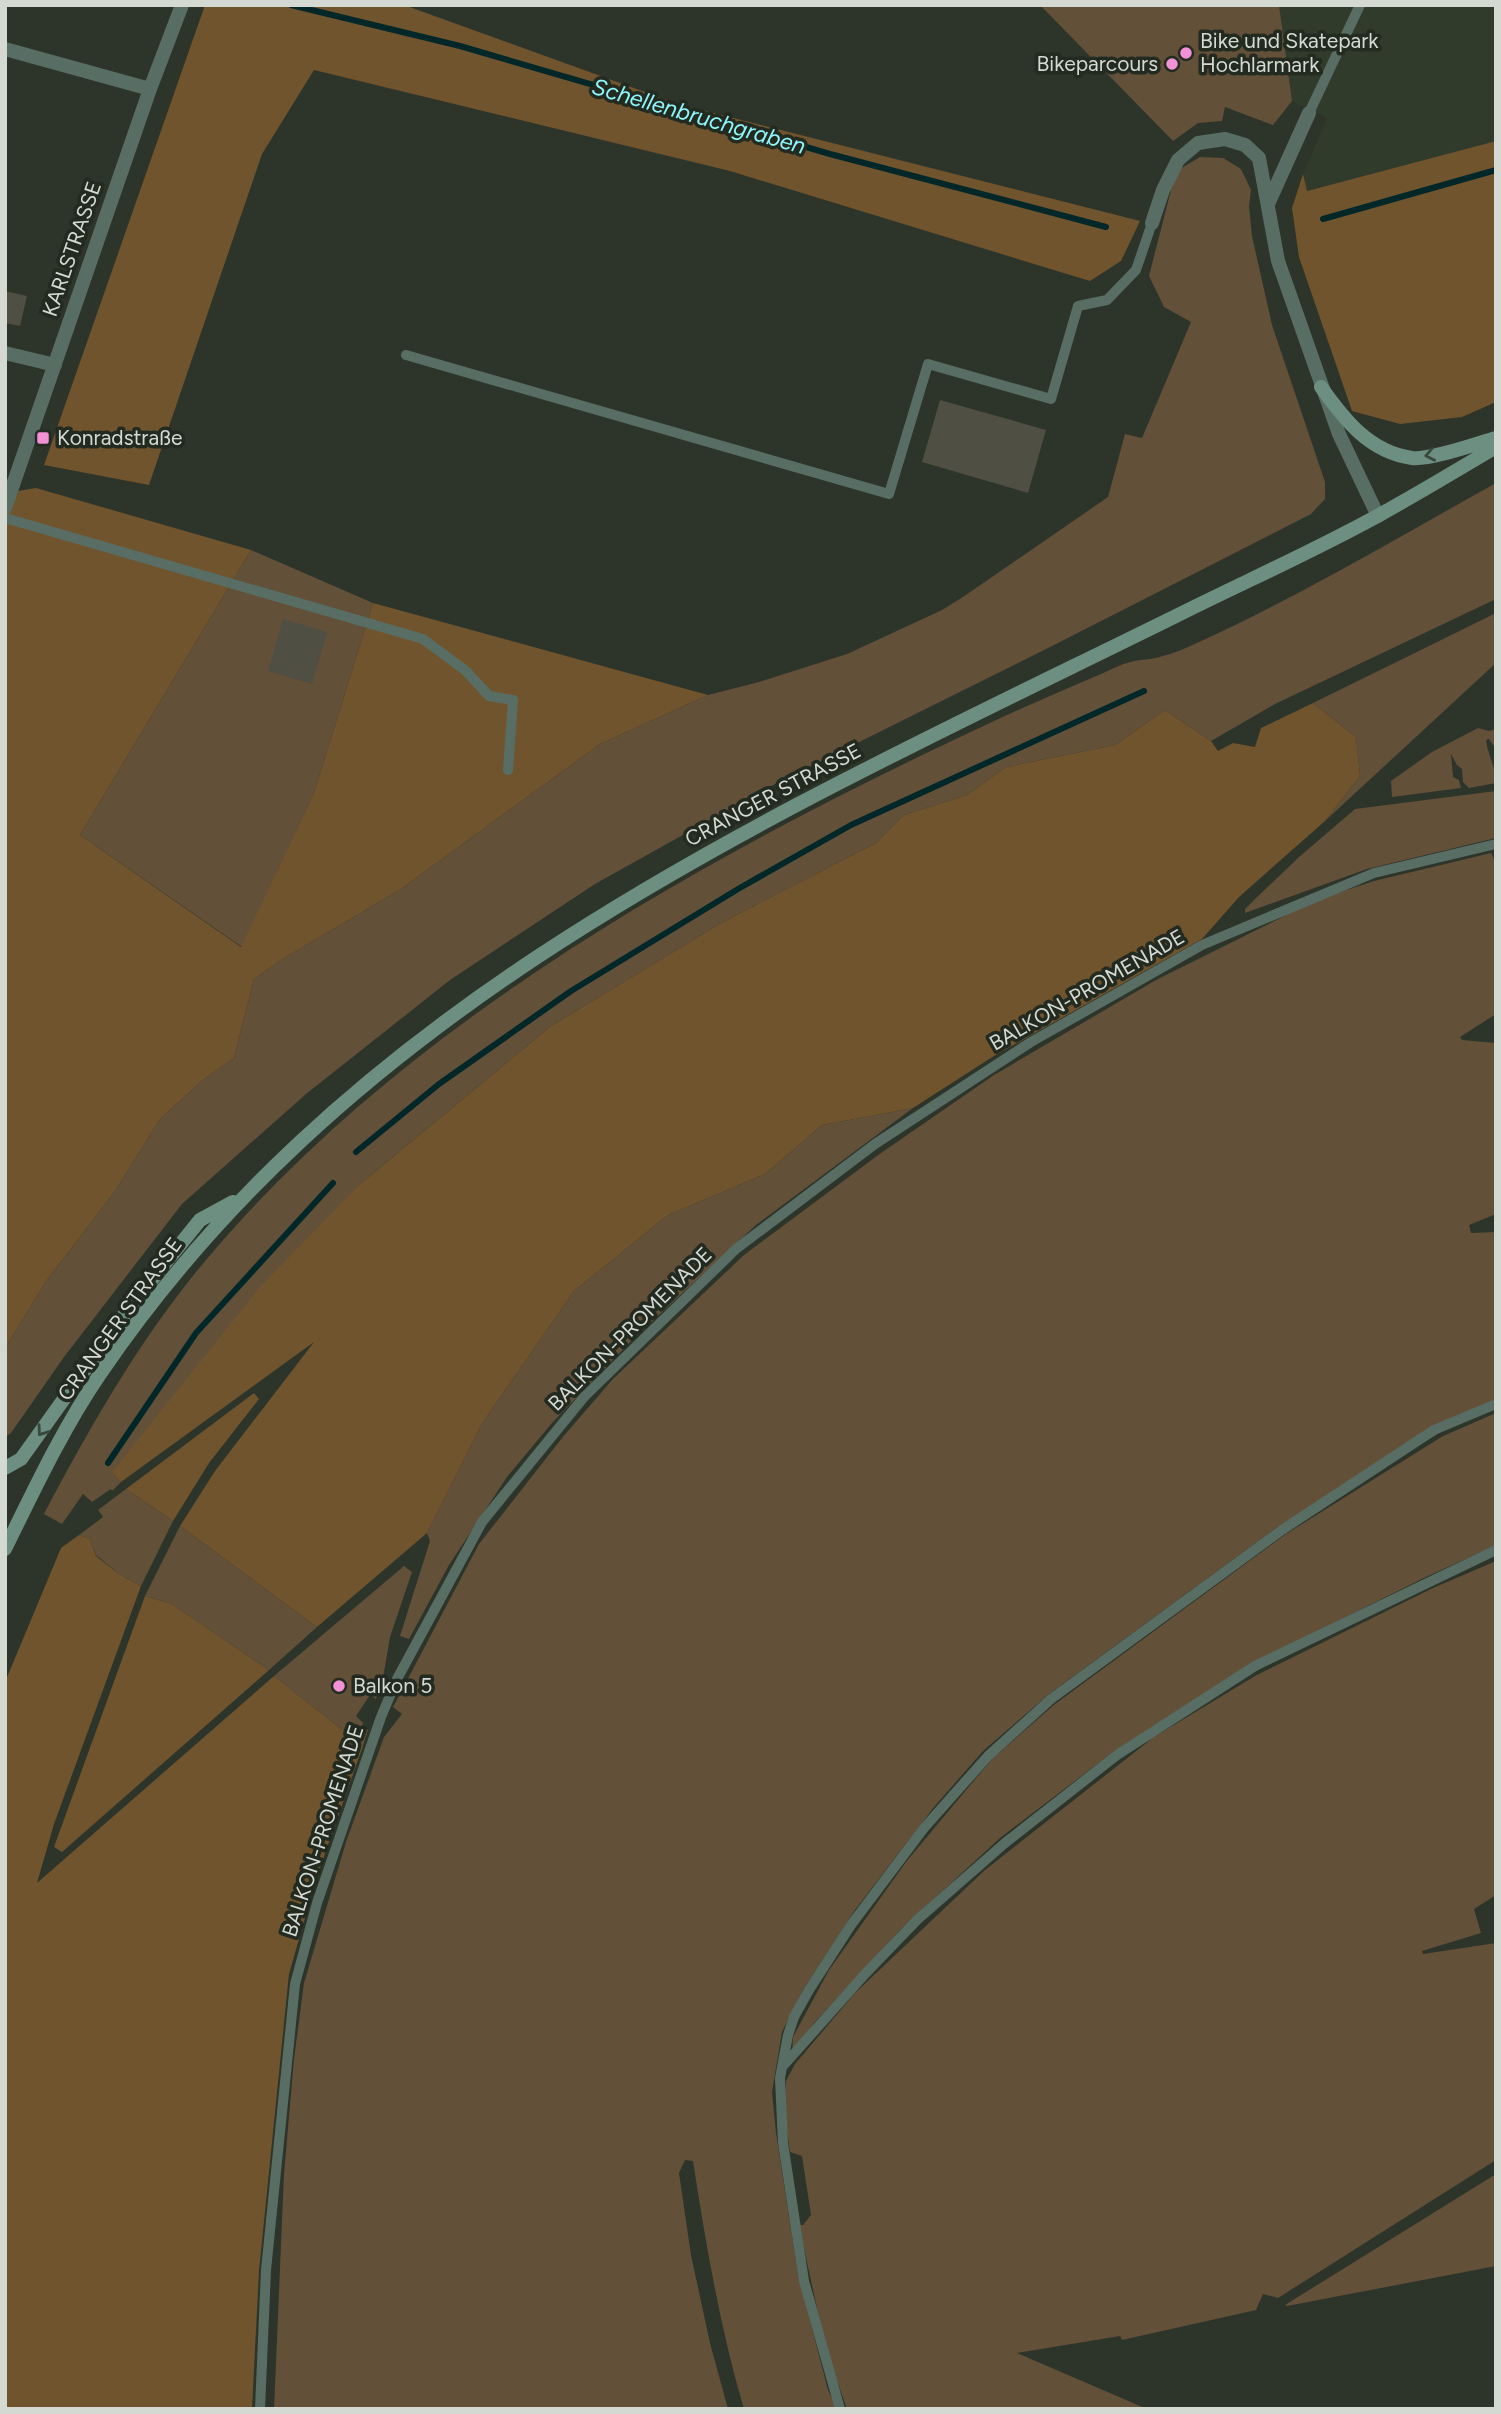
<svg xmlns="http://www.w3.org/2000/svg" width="1501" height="2414" viewBox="0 0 1501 2414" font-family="Figtree,sans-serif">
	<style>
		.built { fill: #303b2b }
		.green { fill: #625039 }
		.forest { fill: #70542d }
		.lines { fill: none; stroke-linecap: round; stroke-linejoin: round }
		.stream { stroke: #022729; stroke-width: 6 }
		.building { fill: #504f43 }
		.lane { stroke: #586e64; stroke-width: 10 }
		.street { stroke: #586e64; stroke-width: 14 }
		.secondary { stroke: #6c8f81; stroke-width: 14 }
		.oneway { stroke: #39483d }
		.poi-dot { fill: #f391d6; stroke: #232a20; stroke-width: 2.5 }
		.labels { text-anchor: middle; stroke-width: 7; stroke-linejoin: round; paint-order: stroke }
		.poi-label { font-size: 21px; fill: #d4d9d2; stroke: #232a20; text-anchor: start }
		.street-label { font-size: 21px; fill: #d4d9d2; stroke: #232a20 }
		.water-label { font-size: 23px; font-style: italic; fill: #8ff6fb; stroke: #232a20 }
	</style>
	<rect width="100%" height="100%" fill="#2d342a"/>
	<path class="built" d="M 1279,5 L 1496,5 L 1496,141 L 1306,191 L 1303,174 L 1327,118 L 1292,101 Z"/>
	<path class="green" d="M 1040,5 L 1279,5 L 1292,101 L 1273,125 L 1225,107 L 1222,121 L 1198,123 L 1173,141 Z
		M 1200,157 L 1223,158 L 1241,169 L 1251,190 L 1249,206 L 1252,236 L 1272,325 L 1325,482 L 1325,499 L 1311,514 L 1058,643 L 769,787 L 595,884 L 450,980 L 306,1094 L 182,1204 L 64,1357 L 11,1433 L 5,1437 L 5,1348 L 47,1280 L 115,1191 L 160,1119 L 203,1080 L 234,1058 L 254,979 L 281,960 L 401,889 L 600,744 L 708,695 L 759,682 L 847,654 L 942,610 L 963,597 L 1108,497 L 1125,434 L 1142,438 L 1191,322 L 1164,307 L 1149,276 L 1171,190 L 1180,169 Z
		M 1496,483 L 1496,599 L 1275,704 L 1211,741 L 1165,710 L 1115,745 L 1006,767 L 967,795 L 904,815 L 876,843 L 721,923 L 551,1026 L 359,1185 L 113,1473 L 121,1482 L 112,1491 L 111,1489 L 92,1502 L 83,1494 L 62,1524 L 44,1514 C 91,1425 141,1337 206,1260 C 413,1013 729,843 1018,710 C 1043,699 1068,688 1094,677 C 1105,673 1116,666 1127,663 C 1139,659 1152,660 1163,656 C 1175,653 1186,648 1197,643 C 1300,596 1397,538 1496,483 Z
		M 251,550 L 373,603 L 314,793 L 242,947 L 80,835 Z
		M 1496,613 L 1496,663 L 1325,821 L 1360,776 L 1356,737 L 1313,703 Z
		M 1478,728 L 1489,731 L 1496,729 L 1496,749 L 1489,739 L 1486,740 C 1488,756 1496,767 1496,783 L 1469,788 L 1463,782 L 1462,769 L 1457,765 L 1451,754 L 1453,777 L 1459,780 L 1461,788 L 1392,797 L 1391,781 L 1432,752 Z
		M 1496,791 L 1496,838 L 1367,869 L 1245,913 L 1245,909 L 1254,900 L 1299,857 L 1355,809 Z
		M 1491,853 L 1496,863 L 1496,1014 L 1460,1037 L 1462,1040 L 1496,1043 L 1496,1214 L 1469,1225 L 1471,1233 L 1496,1232 L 1496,1400 L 1279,1526 L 1049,1694 L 983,1751 L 934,1807 L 855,1910 L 803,1990 L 782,2032 L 772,2092 L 776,2133 L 798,2274 L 828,2390 L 837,2409 L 744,2409 C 720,2328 706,2245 693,2161 L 685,2160 L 679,2173 L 691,2255 L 710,2343 L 728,2409 L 274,2409 L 284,2174 L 294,2059 L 304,1983 L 346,1842 L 384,1737 L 402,1714 L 393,1707 L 479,1544 L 562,1438 L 613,1379 L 744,1255 L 881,1153 L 994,1075 L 1156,980 L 1319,899 L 1374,881 Z
		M 913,1108 L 756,1225 L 632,1340 L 552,1423 L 507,1477 L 449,1565 L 409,1639 L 400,1636 L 430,1541 L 427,1533 L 483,1422 L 574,1291 L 668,1215 L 765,1174 L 822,1125 Z
		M 1496,1413 L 1496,1545 L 1426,1577 L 1251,1664 L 1113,1752 L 1000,1838 L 900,1930 L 814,2023 L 792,2053 L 793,2037 L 829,1970 L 906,1862 L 992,1759 L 1055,1704 L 1286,1534 L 1443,1436 Z
		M 126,1489 L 173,1521 L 141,1586 L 119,1574 L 96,1555 L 90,1539 L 79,1535 L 103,1517 L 98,1510 Z
		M 180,1526 L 317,1627 L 269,1670 L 172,1604 L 145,1596 Z
		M 1496,1561 L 1496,1895 L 1474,1909 L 1481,1933 L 1422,1951 L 1423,1954 L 1496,1943 L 1496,2160 L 1278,2298 L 1263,2294 L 1256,2310 L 1122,2340 L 1120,2336 L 1017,2353 L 1147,2409 L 847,2409 L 826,2350 L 799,2225 L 803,2225 L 811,2215 L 802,2156 L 790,2152 L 784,2111 L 786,2081 L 795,2064 L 855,1993 L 985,1870 L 1154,1737 L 1255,1676 L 1433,1588 Z
		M 404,1566 L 412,1572 L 390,1637 L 383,1678 L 376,1699 L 370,1695 L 356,1716 L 363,1723 L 362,1726 L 368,1730 L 363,1746 L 274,1676 Z
		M 1496,2174 L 1496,2266 L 1287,2306 L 1285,2305 Z"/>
	<path class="forest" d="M 205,5 L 404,5 L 678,104 L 1140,221 L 1121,261 L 1090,281 L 730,171 L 314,70 L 262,154 L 149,485 L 44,465 Z
		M 1496,141 L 1496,402 L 1462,417 L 1400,424 L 1352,411 L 1299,257 L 1292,208 L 1303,174 L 1307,191 Z
		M 36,488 L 251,550 L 80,835 L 241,947 L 314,793 L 373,603 L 708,695 L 600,744 L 401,889 L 281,960 L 254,979 L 234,1058 L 203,1080 L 160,1119 L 115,1191 L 47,1280 L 5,1348 L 5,493 Z
		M 1313,703 L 1356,737 L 1360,776 L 1325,821 L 1239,897 L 1202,939 L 994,1056 L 913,1108 L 822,1125 L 765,1174 L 668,1215 L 574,1291 L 483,1422 L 427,1533 L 317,1627 L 180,1526 L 215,1471 L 314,1342 L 121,1482 L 112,1472 L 260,1287 L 359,1185 L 551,1026 L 721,923 L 876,843 L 904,815 L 967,795 L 1006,767 L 1115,745 L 1165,710 L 1211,741 L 1218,751 L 1233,743 L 1255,747 L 1261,728 Z
		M 254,1393 L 259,1399 L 209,1463 L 173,1521 L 126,1489 Z
		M 79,1535 L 90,1539 L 96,1556 L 119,1574 L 141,1586 L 54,1824 L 37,1883 L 274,1676 L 363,1746 L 317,1876 L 289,1974 L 259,2271 L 252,2409 L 5,2409 L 5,1682 L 61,1548 Z
		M 145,1596 L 172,1604 L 269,1670 L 62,1852 L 54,1847 Z"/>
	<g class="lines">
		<path class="stream" d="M 291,5 L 460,46 L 830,154 L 1106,227
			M 1323,219 L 1496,170
			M 356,1152 L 439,1084 L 571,991 L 738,889 L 851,825 L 1144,691
			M 108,1463 L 196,1333 L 333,1183"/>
	</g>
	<path class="building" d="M 5,291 L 27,296 L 20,326 L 5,323 Z
		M 940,400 L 1046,430 L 1028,493 L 922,462 Z
		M 283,619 L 327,632 L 312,684 L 268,671 Z"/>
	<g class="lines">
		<path class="lane" d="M 1309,113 L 1360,5
			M 406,355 L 889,494 L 928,364 L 1051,399 L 1078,306 L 1107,300 L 1136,270 L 1152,223
			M 5,518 L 423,639 L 466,671 L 489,696 L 513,700 L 508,770
			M 783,2066 L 865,1974 L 917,1920 L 1005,1843 L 1117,1755 L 1255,1666 L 1496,1550
			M 260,2409 L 266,2270 L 295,1984 L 317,1903 L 381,1717 L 397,1679 L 482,1522 L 584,1397 L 736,1249 L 875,1144 L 1031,1042 L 1202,945 L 1374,873 L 1496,844
			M 840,2409 L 804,2281 L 783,2143 L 780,2078 L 788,2035 L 794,2017 L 809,1990 L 851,1925 L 924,1828 L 988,1756 L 1051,1699 L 1282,1530 L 1434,1430 L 1496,1404"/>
		<path class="street" d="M 5,49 L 150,89
			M 1268,204 L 1309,113
			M 1152,223 L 1163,190 L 1178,160 L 1198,143 L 1225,139 L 1245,145 L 1259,158 L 1278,261 L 1339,434 L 1378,516
			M 5,353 L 55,365
			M 5,508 L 150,89 L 182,5"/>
		<path class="secondary" d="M 1321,387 C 1344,419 1369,452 1412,458 C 1431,460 1475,444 1496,438
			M 5,1468 L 21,1459 L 129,1308 L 200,1220 L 233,1202
			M 5,1549 C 34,1490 63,1428 100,1374 C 360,992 777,813 1176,616 C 1244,582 1314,551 1381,514 C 1419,493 1457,470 1496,447"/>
	</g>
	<defs><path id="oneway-chevron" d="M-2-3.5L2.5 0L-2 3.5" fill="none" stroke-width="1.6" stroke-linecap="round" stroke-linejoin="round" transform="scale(1.75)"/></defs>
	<g class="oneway">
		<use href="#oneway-chevron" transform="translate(1430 455) rotate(169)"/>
		<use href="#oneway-chevron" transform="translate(42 1431) rotate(125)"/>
	</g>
	<g class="poi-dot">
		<circle cx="1186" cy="53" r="7"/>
		<circle cx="1172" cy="64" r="7"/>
		<rect x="36" y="431" width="14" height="14" rx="3.5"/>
		<circle cx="339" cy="1686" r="7"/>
	</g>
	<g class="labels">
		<g class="poi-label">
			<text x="1200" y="48">Bike und Skatepark<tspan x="1200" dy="24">Hochlarmark</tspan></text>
			<text x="1158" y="71" text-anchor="end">Bikeparcours</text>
			<text x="57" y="445">Konradstraße</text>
			<text x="353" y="1693">Balkon 5</text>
		</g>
		<g class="street-label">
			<text transform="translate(72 249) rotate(-71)" y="7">KARLSTRASSE</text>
			<text transform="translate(773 795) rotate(-28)" y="7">CRANGER STRASSE</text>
			<text transform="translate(1087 990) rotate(-30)" y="7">BALKON-PROMENADE</text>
			<text transform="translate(120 1319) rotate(-54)" y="7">CRANGER STRASSE</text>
			<text transform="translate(630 1329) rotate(-45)" y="7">BALKON-PROMENADE</text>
			<text transform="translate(323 1831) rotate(-72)" y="7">BALKON-PROMENADE</text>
		</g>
		<g class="water-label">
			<text transform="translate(699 116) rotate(16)" y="8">Schellenbruchgraben</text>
		</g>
	</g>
	<rect width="1501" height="2414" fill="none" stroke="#d4d9d2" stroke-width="14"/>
</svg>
